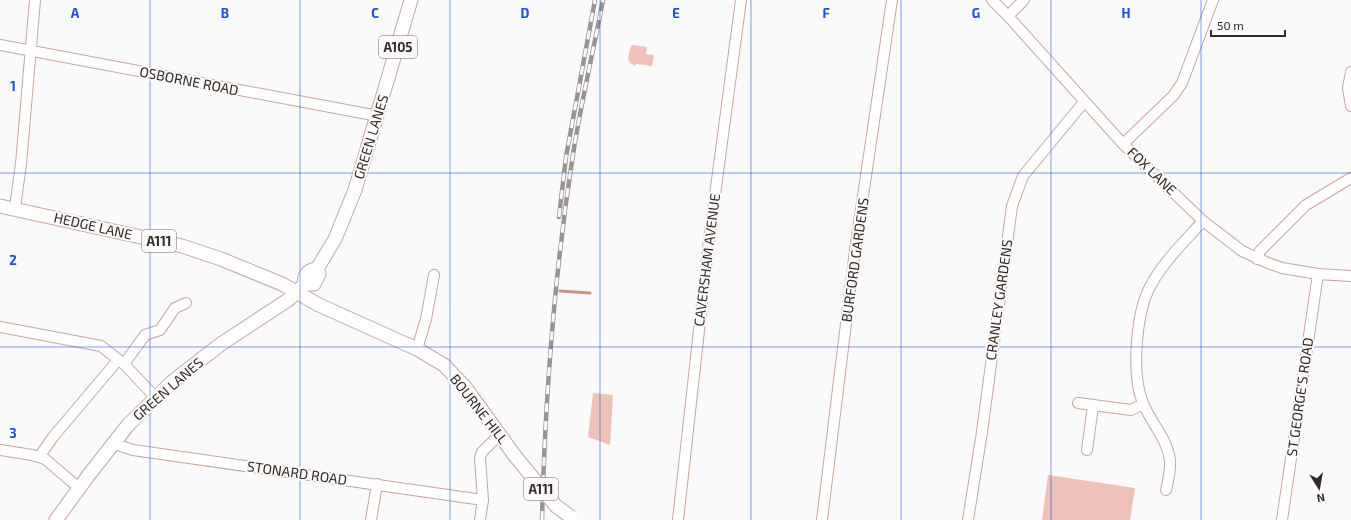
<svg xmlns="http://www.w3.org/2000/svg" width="1351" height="520" viewBox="0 0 1351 520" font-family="'Exo 2',sans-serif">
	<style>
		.green { fill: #eec2b8 }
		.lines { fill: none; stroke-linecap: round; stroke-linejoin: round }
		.stream { stroke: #cd9284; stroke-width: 3 }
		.minor-casing { stroke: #caa59b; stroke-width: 12 }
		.major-casing { stroke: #caa59b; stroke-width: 15 }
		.minor { stroke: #fff; stroke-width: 10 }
		.major { stroke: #fff; stroke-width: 13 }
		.rail-casing { stroke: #9a9391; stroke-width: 4.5 }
		.rail { stroke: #fafafa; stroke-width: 3; stroke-dasharray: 9; stroke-linecap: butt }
		.major-bridge-casing { stroke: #caa59b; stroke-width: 15; stroke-linecap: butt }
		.major-bridge { stroke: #fff; stroke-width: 13 }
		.grid { fill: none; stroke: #1d4ed8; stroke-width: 1; stroke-opacity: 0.55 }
		.labels { text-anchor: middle; stroke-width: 4; stroke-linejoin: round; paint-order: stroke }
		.shield { fill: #fafafa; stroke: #716764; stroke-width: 1 }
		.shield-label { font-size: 13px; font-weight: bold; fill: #362824 }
		.street-label { font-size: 14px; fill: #362824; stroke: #fafafa }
		.grid-label { font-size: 13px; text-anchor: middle; font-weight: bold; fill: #1d4ed8; stroke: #fafafa; stroke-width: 4; stroke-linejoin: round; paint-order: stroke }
	</style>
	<rect width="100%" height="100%" fill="#fafafa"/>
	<path class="green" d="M 633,45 L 647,47 L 646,54 L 654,55 L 652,66 L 636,64 L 635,66 L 630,63 L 628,58 L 631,46 Z
		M 593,393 L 613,395 L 610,445 L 588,437 Z
		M 1048,475 L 1135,488 L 1130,520 L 1042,520 Z"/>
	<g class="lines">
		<path class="stream" d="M 560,291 L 590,293"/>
		<g class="minor-casing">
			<path id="minor" d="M 992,0 L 1008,16 L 1123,144 L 1203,221 L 1242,251 L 1268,263 L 1282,268 L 1318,274 L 1351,276
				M 1008,16 L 1024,0
				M 0,45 L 378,116
				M 1351,72 L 1348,88 L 1351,106
				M 1123,144 L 1173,96 L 1182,83 L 1213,0
				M 15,208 L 21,164 L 35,0
				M 1257,259 L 1260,251 L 1306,205 L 1351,178
				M 0,327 L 101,346 L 124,364 L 155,397
				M 417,349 L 426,319 L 434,275
				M 124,364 L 145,335 L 160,330 L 175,308 L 186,303
				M 1078,403 L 1131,410 L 1143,404
				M 112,443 L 133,450 L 483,500
				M 0,450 L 32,455 L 45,459 L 79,488
				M 1087,450 L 1093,406
				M 39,457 L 53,437 L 118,360
				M 1166,490 C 1168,481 1171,469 1170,460 C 1167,438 1151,423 1143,403 C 1131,375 1136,311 1151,285 C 1164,261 1185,241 1203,221
				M 371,520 L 377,484
				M 480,520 L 483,500 L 480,458 L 482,452 L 500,434
				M 678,520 L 709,240 L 741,0
				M 822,520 L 855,250 L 892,0
				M 968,520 L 982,432 L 1012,206 L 1023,176 L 1084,102
				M 1282,520 L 1318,274"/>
		</g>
		<g class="major-casing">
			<path id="major" d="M 0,206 L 182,246 L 221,259 L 282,284 L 319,305 L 417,349 L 444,365 L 465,387 L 515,456
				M 317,269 L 335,239 L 355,190 L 411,0
				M 305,284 C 303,275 308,270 317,269
				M 56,520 L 88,476 L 128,425 L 172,382 L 221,344 L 288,300 L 305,284 L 314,284 L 319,274 L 317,269"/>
		</g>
		<use href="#minor" class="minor"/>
		<use href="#major" class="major"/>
		<g class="rail-casing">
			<path id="rail" d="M 559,217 L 566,157 L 595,0
				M 542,520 C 545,400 554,279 572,161 C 580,107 593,53 603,0"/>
		</g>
		<use href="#rail" class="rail"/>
		<g class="major-bridge-casing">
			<path id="major-bridge" d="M 515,456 L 556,506 L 571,517"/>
		</g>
		<use href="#major-bridge" class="major-bridge"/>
	</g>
	<path class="grid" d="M 150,0 L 150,520M 300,0 L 300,520M 450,0 L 450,520M 600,0 L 600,520M 751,0 L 751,520M 901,0 L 901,520M 1051,0 L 1051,520M 1201,0 L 1201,520M 0,173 L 1351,173M 0,347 L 1351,347"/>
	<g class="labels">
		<g class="shield">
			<rect x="379" y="36" width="38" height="22" rx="3"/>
			<rect x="142" y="230" width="34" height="22" rx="3"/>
			<rect x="524" y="478" width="34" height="22" rx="3"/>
		</g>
		<g class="shield-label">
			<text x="398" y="52">A105</text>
			<text x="159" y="246">A111</text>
			<text x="541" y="494">A111</text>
		</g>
		<g class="street-label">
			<text transform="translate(189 81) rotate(11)" y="5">OSBORNE ROAD</text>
			<text transform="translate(371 137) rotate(-73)" y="5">GREEN LANES</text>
			<text transform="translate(1152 171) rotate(44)" y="5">FOX LANE</text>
			<text transform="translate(93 226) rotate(13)" y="5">HEDGE LANE</text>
			<text transform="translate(707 260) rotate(-83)" y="5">CAVERSHAM AVENUE</text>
			<text transform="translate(855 260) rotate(-82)" y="5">BURFORD GARDENS</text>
			<text transform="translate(999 300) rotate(-82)" y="5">CRANLEY GARDENS</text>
			<text transform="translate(168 389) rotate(-41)" y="5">GREEN LANES</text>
			<text transform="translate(1300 397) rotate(-82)" y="5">ST GEORGE'S ROAD</text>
			<text transform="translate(479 409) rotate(52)" y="5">BOURNE HILL</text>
			<text transform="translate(297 473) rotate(8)" y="5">STONARD ROAD</text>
		</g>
	</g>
	<g class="grid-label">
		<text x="75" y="18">A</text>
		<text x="225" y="18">B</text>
		<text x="375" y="18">C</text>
		<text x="525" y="18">D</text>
		<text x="676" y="18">E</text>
		<text x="826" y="18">F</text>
		<text x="976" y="18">G</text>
		<text x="1126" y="18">H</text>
		<text x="13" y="91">1</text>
		<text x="13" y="265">2</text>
		<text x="13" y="438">3</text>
	</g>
	<g transform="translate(1319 488) rotate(169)" stroke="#fafafa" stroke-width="3" paint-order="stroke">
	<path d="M0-3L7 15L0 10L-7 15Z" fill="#362824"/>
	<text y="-6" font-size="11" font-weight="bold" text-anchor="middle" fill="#362824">N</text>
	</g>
	<path d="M1211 30v6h74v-6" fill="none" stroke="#362824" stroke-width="2"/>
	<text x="1217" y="30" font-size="12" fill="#362824" stroke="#fafafa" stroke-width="3" paint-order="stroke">50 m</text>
</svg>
